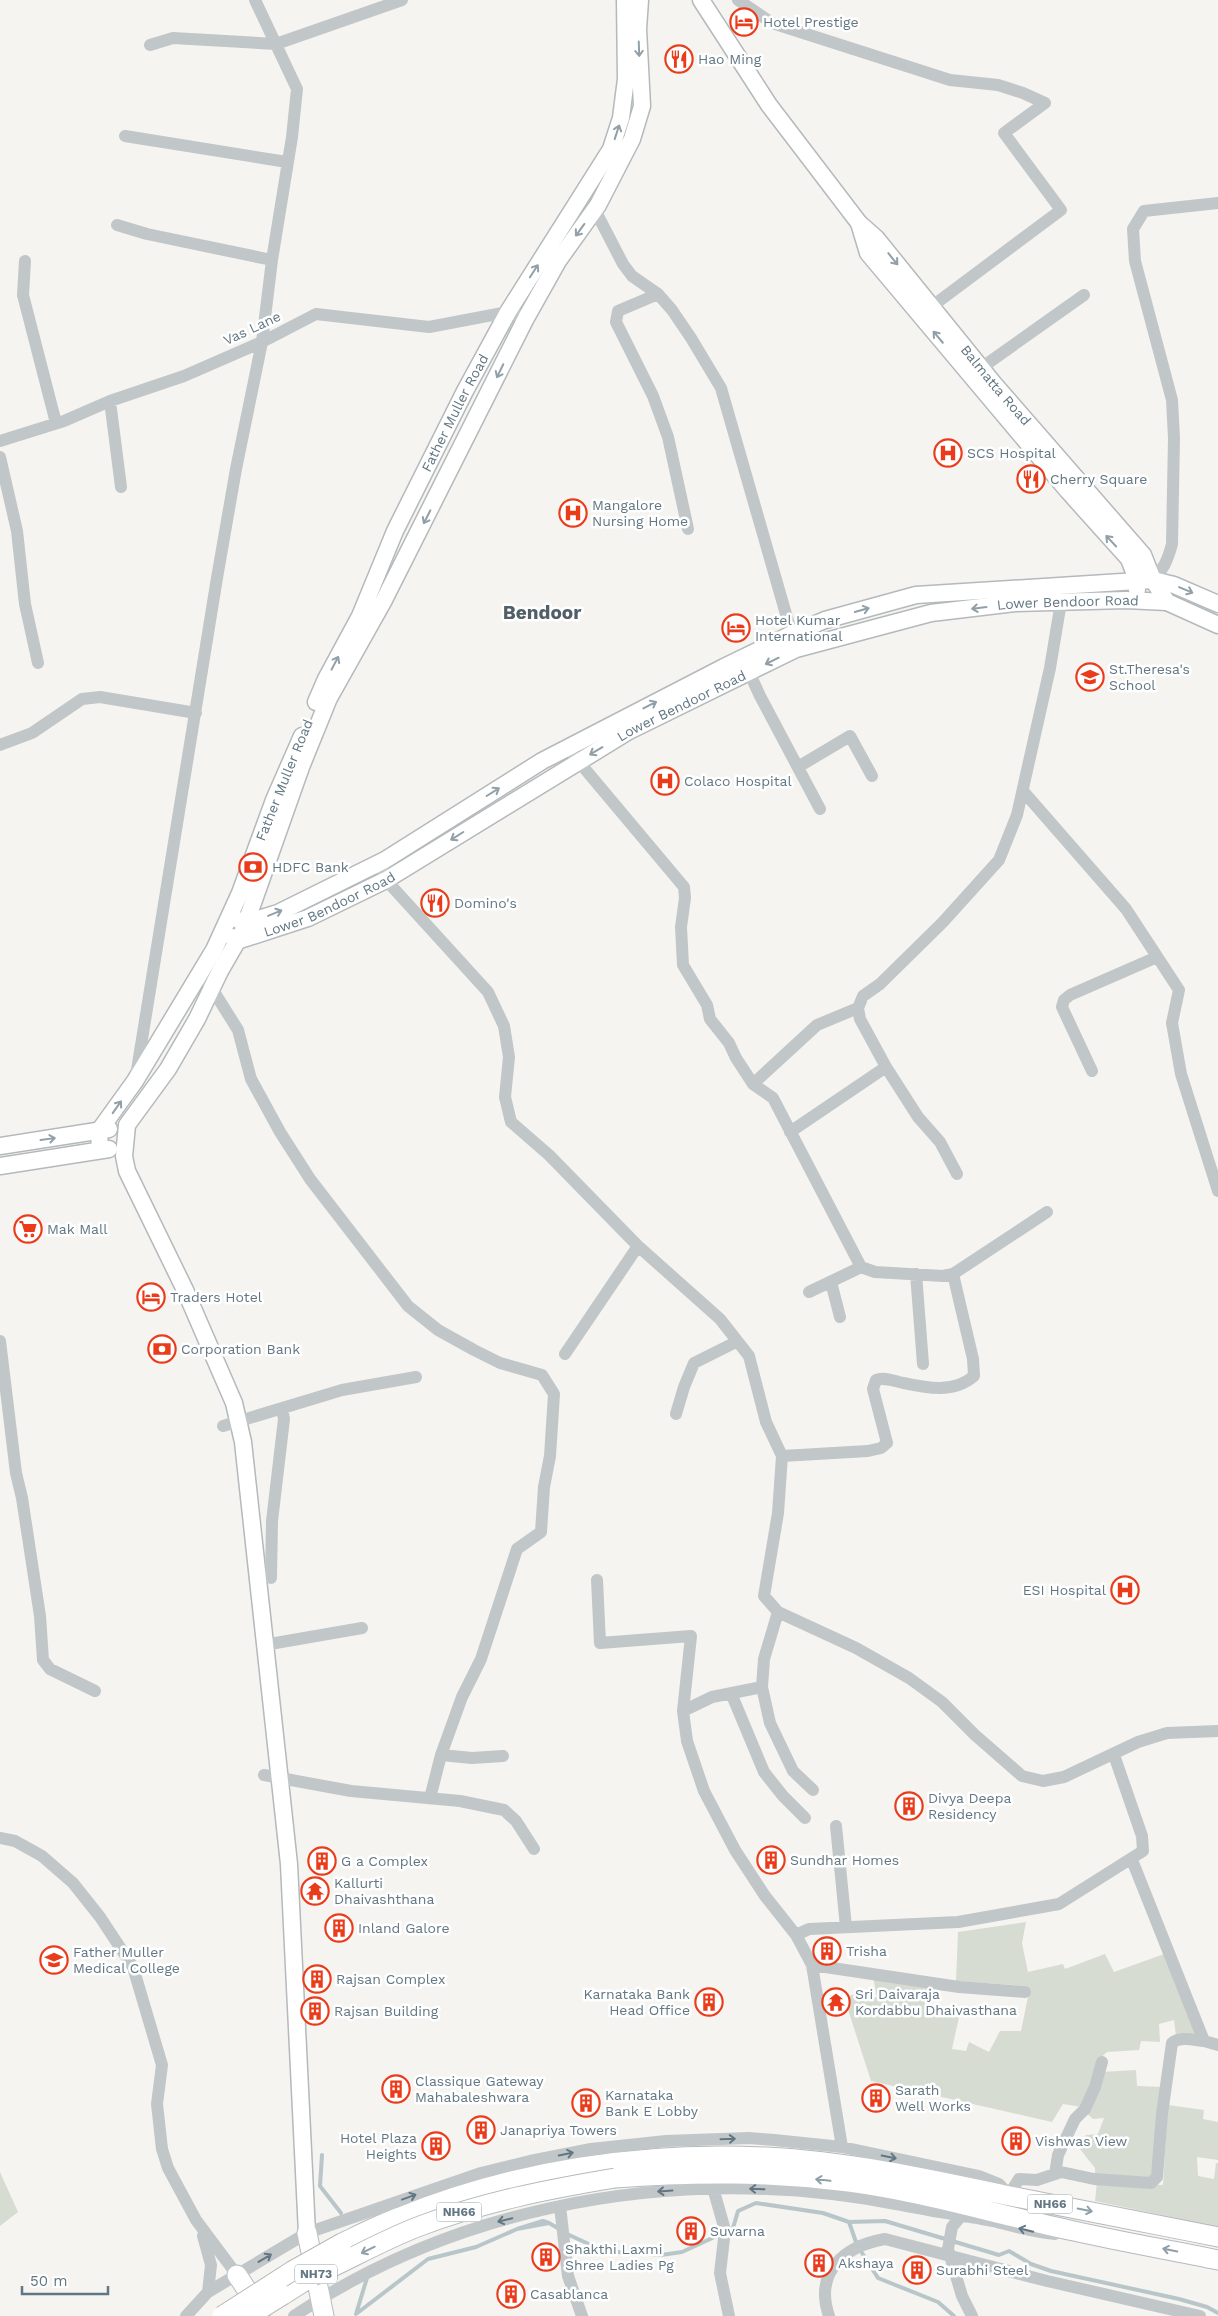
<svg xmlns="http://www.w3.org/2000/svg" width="1218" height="2316" viewBox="0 0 1218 2316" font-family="'Work Sans',sans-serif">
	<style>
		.green { fill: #d6dcd1 }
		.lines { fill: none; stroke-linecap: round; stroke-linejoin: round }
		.stream { stroke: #b8c6c9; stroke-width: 4 }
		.major-casing { stroke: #b4b9bc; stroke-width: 19 }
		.highway-casing { stroke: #b6b9bc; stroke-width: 21 }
		.minor { stroke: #c1c6c8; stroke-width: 12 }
		.major { stroke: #fff; stroke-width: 16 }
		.highway { stroke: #fff; stroke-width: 19 }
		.highway-bridge-casing { stroke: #b6b9bc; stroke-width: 21; stroke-linecap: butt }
		.highway-bridge { stroke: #fff; stroke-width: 19 }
		.oneway { stroke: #91a0a8 }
		.oneway2 { stroke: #627783 }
		.labels { text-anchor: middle; stroke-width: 5; stroke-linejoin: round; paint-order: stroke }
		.shield { fill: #fff; stroke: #91a0a8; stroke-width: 1 }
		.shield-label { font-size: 12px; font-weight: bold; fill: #627783 }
		.poi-label { font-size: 14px; fill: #627783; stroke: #fff; text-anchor: start }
		.street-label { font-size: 14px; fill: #627783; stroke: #fff }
		.district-label { font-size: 19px; font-weight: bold; fill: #505f68; stroke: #fff }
	</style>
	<rect width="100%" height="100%" fill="#f5f4f0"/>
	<path class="green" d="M 1026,1922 L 1022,1943 L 1028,1972 L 1063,1964 L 1065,1969 L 1105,1954 L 1114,1972 L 1167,1953 L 1199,2036 L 1176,2036 L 1174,2020 L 1159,2024 L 1160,2042 L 1141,2041 L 1139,2050 L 1107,2052 L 1099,2059 L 1082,2107 L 1063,2104 L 1052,2122 L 871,2081 L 844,1997 L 857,1994 L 859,2000 L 877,1997 L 873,1977 L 930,1987 L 928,2013 L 959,2017 L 952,2049 L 966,2051 L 969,2042 L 989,2052 L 1000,2031 L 1021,2031 L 1028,1997 L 1027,1986 L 956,1981 L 958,1932 Z
		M 1136,2070 L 1137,2086 L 1164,2087 L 1152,2181 L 1095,2176 L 1095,2168 L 1080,2149 L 1086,2135 L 1098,2134 L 1104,2118 L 1093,2119 L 1085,2112 L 1101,2072 Z
		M 1168,2105 L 1204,2110 L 1203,2119 L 1218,2122 L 1218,2160 L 1197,2157 L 1198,2176 L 1214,2179 L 1216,2163 L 1218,2163 L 1218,2227 L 1095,2201 L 1097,2182 L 1163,2185 Z
		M 0,2172 L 18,2212 L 0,2226 Z"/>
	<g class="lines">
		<path class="stream" d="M 322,2155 L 320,2186 L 341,2213
			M 849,2222 L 885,2221 L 999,2255 L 1009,2251 L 1031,2264 L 1051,2271 L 1179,2299 L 1207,2307 L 1218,2313
			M 728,2231 L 733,2228 L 738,2211 L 756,2203 L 823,2213 L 849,2222 L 857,2245 L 878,2278 L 938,2302 L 954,2316
			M 567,2234 L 604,2251 L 661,2255 L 682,2252 L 721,2234
			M 367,2278 L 356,2314 L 428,2259 L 476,2247 L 517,2229 L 549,2223 L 561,2230
			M 367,2278 L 356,2314 L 428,2259 L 476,2247 L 517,2229 L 543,2221 L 549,2223"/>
		<g class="major-casing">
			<g id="major">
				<path id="s1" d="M 701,0 L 769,105 L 859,223 L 876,238 L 994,384 L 1143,555 L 1153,580 L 1167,602 L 1218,625"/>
				<path d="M 859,223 L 868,253 L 1068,491 L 1129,559 L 1134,572 L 1137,590"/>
				<path id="s2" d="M 316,702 L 326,679 L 360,616 L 395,531 L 465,391 L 508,312 L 611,149 L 621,118 L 626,79 L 625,0"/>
				<path d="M 238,920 L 245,923 L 278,913 L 385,860 L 542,761 L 724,667 L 792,634 L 825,620 L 916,595 L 1153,580 L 1174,585 L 1218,604"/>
				<path id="s3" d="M 232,937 L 237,941 L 308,918 L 386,880 L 629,731 L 796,649 L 931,613 L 1015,603 L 1126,600 L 1167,602"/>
				<path d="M 0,1146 L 109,1129"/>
				<path d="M 100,1150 L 99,1131 L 135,1081 L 214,950 L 240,893 L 274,800 L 302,736"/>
				<path d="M 0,1166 L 109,1149"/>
				<path d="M 307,2233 L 289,1864 L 243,1442 L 234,1403 L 185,1290 L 127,1171 L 124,1156 L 127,1125 L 168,1069 L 197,1019 L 220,971 L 243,931 L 301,767 L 329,698 L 384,600 L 526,318 L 558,261 L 598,205 L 632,139 L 642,106 L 638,29 L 640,0"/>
			</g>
		</g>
		<g class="highway-casing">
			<path id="highway" d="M 615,2178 C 696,2172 768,2172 849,2182 C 925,2192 998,2215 1074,2231 C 1122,2242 1170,2250 1218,2260
				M 307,2233 L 324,2316
				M 342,2243 C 361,2234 380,2224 400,2217 C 515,2170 643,2151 766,2157 C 848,2161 930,2179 1010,2196 C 1080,2210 1149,2223 1218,2237
				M 237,2275 L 261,2311
				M 283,2295 L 313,2276"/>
		</g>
		<path class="minor" d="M 738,0 L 772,23 L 950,80 L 998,85 L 1023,93 L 1045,103 L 1004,133 L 1061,210 L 931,307
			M 150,45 L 173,38 L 276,44 L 402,0
			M 125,136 L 287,162
			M 595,210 L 623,264 L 632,276 L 658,294 L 672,310 L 691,338 L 721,388 L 794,642
			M 117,225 L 147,234 L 272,260
			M 25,261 L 23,295 L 56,423
			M 658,294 L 618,311 L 616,322 L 653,396 L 668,437 L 688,529
			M 981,368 L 1084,295
			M 110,401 L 121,487
			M 0,441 L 64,421 L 110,401 L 184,376 L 262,342 L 316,314 L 429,327 L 508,312 L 526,318
			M 0,457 L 17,531 L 25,604 L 38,663
			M 1153,580 C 1164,569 1168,559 1172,544 L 1174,438 L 1172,400 L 1135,261 L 1133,229 L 1144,211 L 1218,203
			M 749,672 L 760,696 L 820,809
			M 0,745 L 32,733 L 82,699 L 100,697 L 196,713
			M 574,756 L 684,887 L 685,898 L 681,927 L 683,965 L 707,1005 L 710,1019 L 729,1043 L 736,1058 L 753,1084 L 773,1098 L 861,1267 L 875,1272 L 943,1276 L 953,1274 L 1047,1212
			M 798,767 L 850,736 L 872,776
			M 1023,791 L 1126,909 L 1179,990 L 1172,1023 L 1181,1074 L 1218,1191
			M 379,863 L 386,880 L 488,992 L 504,1026 L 509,1057 L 505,1097 L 511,1122 L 549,1155 L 638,1246 L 720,1319 L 749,1356 L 766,1422 L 782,1456 L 778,1513 L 764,1596 L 778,1612 L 856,1648 L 909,1678 L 942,1702 L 975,1735 L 1022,1776 L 1043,1781 L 1064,1777 L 1138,1742 L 1167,1733 L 1218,1731
			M 201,971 L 238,1030 L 251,1079 L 280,1132 L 310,1179 L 408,1306 L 438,1330 L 474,1350 L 500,1363 L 542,1375 L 554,1394 L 550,1456 L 544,1487 L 541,1532 L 517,1549 L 481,1659 L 462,1697 L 441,1755 L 430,1798
			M 1092,1071 L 1062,1007 L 1064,1000 L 1070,995 L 1157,957
			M 136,1076 L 217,578 L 236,469 L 262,342 L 272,260 L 292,137 L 297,89 L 255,0
			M 753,1084 L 817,1025 L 858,1008
			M 790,1132 L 886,1067
			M 957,1174 L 940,1142 L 918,1117 L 886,1067 L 860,1019 L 858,1008 L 863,996 L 880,984 L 943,922 L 999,860 L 1017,815 L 1050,668 L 1061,602
			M 916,1274 L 923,1364
			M 831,1282 L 840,1317
			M 809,1292 L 861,1267
			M 0,1341 L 16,1473 L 22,1498 L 40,1616 L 43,1660 L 50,1669 L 95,1691
			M 565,1354 L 638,1246
			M 676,1414 L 684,1387 L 694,1363 L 736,1342
			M 223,1426 L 342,1390 L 416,1377
			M 782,1456 L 868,1451 L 881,1448 L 887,1443 L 873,1389 L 876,1380 C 883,1377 891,1380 899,1382 C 923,1387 952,1395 974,1376 L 973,1359 L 953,1274
			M 271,1578 L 272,1521 L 284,1419 L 282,1409
			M 597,1580 L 600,1643 L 691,1636 L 683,1711
			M 778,1612 L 764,1659 L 762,1687 L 770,1723 L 793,1771 L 813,1790
			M 264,1645 L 362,1628
			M 762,1687 L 712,1697 L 683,1711 L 687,1741 L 704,1791 L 735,1850 L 765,1896 L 796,1935 L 812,1965 L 842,2147
			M 731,1693 L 764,1772 L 783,1796 L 805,1818
			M 441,1755 L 472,1758 L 503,1756
			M 264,1775 L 351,1791 L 460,1801 L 504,1810 L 516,1821 L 534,1849
			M 836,1826 L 846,1927
			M 0,1838 L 15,1841 L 42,1856 L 73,1883 L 100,1917 L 133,1967 L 162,2065 L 157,2104 L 162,2149 L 168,2168 L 196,2220 L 237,2275
			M 1132,1860 L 1204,2041 L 1218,2045
			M 796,1935 L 809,1929 L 958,1922 L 1059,1904 L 1143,1851 L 1142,1836 L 1114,1755
			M 812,1965 L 959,1987 L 1025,1992
			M 1055,2174 L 1058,2155 L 1075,2119 L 1085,2109 L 1095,2087 L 1102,2062
			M 713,2188 L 725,2230 L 720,2273 L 729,2316
			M 560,2206 L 568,2276 L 582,2316
			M 961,2216 L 952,2227 L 948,2249 L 962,2296 L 972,2316
			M 203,2236 L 211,2265 L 208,2292
			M 186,2316 L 208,2292 L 307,2233 L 481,2173 L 530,2161 L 591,2149 L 666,2141 L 749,2138 L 774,2140 L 842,2147 L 979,2176 L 999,2184 L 1009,2195 L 1019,2179 L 1037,2180 L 1061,2172 L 1094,2179 L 1151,2183 L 1157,2177 L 1162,2114 L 1172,2043 C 1180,2036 1194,2040 1204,2041
			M 294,2316 C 450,2211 646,2173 832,2194 C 861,2197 889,2203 918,2208 C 943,2213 968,2216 993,2221 C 1013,2226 1033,2232 1055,2234
			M 829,2316 C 814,2272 844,2246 885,2239 L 1047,2281 L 1200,2316"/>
		<use href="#major" class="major"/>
		<use href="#highway" class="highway"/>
		<g class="highway-bridge-casing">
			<path id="highway-bridge" d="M 313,2276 C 349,2260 383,2240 420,2226 C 483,2202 549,2189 615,2178
				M 222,2316 L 292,2271 L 342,2243
				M 249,2316 L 283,2295"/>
		</g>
		<use href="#highway-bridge" class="highway-bridge"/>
	</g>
	<defs><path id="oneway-shaft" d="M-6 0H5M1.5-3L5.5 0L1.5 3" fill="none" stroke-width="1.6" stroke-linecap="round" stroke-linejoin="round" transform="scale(1.25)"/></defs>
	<g class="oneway">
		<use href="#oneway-shaft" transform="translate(639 49) rotate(88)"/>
		<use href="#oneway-shaft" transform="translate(617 132) rotate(-72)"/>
		<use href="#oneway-shaft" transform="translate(580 230) rotate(126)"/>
		<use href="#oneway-shaft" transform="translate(893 259) rotate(51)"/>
		<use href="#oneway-shaft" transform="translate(534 271) rotate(-57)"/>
		<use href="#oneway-shaft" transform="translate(938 337) rotate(-130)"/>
		<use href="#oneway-shaft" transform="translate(500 371) rotate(116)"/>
		<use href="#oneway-shaft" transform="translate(427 517) rotate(117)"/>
		<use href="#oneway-shaft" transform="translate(1111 541) rotate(-133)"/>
		<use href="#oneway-shaft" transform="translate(1186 590) rotate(23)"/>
		<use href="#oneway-shaft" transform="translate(979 608) rotate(173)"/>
		<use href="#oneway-shaft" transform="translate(862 610) rotate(-16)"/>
		<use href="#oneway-shaft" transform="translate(772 661) rotate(154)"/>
		<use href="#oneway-shaft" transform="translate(335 663) rotate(-62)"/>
		<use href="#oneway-shaft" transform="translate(650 705) rotate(-27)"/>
		<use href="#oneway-shaft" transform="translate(596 751) rotate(149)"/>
		<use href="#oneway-shaft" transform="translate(493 792) rotate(-32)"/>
		<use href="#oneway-shaft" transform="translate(457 836) rotate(148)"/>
		<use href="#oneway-shaft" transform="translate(275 913) rotate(-22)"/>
		<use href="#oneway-shaft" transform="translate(117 1107) rotate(-55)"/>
		<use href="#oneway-shaft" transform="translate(48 1139) rotate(-8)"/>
		<use href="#oneway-shaft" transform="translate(823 2180) rotate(-174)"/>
		<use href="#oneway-shaft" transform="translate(1085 2210) rotate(11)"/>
		<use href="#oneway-shaft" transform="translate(368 2250) rotate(154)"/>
		<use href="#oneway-shaft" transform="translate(1170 2250) rotate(-168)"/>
	</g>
	<g class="oneway2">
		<use href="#oneway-shaft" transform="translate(728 2139) rotate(-2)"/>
		<use href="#oneway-shaft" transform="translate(566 2154) rotate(-11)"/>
		<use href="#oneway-shaft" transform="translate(889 2157) rotate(11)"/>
		<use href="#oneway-shaft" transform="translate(757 2189) rotate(-178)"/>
		<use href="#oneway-shaft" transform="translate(665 2191) rotate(176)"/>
		<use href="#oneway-shaft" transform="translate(409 2197) rotate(-20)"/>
		<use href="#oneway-shaft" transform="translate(505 2220) rotate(166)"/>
		<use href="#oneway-shaft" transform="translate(1026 2230) rotate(-166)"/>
		<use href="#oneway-shaft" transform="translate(265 2258) rotate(-31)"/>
	</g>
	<defs>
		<g id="hotel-ring" transform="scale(1.4375)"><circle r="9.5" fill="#fff" stroke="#ea3b1b" stroke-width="1.5"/><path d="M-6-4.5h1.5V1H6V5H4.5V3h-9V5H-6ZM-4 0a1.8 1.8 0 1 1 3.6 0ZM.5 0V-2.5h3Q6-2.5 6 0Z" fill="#ea3b1b"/></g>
		<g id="restaurant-ring" transform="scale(1.4375)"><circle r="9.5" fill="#fff" stroke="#ea3b1b" stroke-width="1.5"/><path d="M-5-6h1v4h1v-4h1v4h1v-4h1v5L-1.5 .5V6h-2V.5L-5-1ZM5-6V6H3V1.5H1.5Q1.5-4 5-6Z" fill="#ea3b1b"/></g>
		<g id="hospital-ring" transform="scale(1.4375)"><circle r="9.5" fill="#fff" stroke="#ea3b1b" stroke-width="1.5"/><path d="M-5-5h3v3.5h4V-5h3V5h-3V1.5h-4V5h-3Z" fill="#ea3b1b"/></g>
		<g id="school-ring" transform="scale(1.4375)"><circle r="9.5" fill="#fff" stroke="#ea3b1b" stroke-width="1.5"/><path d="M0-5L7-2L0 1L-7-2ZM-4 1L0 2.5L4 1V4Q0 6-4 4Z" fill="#ea3b1b"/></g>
		<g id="bank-ring" transform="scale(1.4375)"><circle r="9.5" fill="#fff" stroke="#ea3b1b" stroke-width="1.5"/><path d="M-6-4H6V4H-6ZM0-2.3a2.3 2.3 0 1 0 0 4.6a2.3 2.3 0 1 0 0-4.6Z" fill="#ea3b1b"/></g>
		<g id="supermarket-ring" transform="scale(1.4375)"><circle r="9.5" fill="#fff" stroke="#ea3b1b" stroke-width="1.5"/><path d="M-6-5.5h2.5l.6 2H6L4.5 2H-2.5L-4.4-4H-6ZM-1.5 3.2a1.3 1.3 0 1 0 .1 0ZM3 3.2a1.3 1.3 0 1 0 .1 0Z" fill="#ea3b1b"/></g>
		<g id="building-ring" transform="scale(1.4375)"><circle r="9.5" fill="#fff" stroke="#ea3b1b" stroke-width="1.5"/><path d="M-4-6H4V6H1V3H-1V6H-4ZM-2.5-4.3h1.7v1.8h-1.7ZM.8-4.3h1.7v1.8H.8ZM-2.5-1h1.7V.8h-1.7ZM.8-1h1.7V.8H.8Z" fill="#ea3b1b"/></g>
		<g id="temple-ring" transform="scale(1.4375)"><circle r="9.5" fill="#fff" stroke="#ea3b1b" stroke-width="1.5"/><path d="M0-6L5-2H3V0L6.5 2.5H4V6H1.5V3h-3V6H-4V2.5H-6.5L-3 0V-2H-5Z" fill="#ea3b1b"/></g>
		<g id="university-ring" transform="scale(1.4375)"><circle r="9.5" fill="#fff" stroke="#ea3b1b" stroke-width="1.5"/><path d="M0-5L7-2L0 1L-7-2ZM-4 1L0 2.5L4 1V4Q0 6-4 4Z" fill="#ea3b1b"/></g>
	</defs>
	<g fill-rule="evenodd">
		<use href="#hotel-ring" x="744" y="22"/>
		<use href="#restaurant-ring" x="679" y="59"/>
		<use href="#hospital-ring" x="948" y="453"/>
		<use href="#restaurant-ring" x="1031" y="479"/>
		<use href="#hospital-ring" x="573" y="513"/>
		<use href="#hotel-ring" x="736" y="628"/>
		<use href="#school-ring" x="1090" y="677"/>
		<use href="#hospital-ring" x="665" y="781"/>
		<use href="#bank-ring" x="253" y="867"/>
		<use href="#restaurant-ring" x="435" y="903"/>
		<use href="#supermarket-ring" x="28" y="1229"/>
		<use href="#hotel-ring" x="151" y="1297"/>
		<use href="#bank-ring" x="162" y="1349"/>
		<use href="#hospital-ring" x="1125" y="1590"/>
		<use href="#building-ring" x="909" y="1806"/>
		<use href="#building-ring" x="771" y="1860"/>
		<use href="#building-ring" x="322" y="1861"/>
		<use href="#temple-ring" x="315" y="1891"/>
		<use href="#building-ring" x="339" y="1928"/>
		<use href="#building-ring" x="827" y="1951"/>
		<use href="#university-ring" x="54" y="1960"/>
		<use href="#building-ring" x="317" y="1979"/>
		<use href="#building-ring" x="709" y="2002"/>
		<use href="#temple-ring" x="836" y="2002"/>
		<use href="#building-ring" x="315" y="2011"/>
		<use href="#building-ring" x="396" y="2089"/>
		<use href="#building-ring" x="876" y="2098"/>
		<use href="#building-ring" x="586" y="2103"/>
		<use href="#building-ring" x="481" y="2130"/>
		<use href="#building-ring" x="1016" y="2141"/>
		<use href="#building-ring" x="436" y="2146"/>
		<use href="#building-ring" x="691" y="2231"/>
		<use href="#building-ring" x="546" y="2257"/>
		<use href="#building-ring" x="819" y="2263"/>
		<use href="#building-ring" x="917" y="2270"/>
		<use href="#building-ring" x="511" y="2294"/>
	</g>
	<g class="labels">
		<g class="shield">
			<rect x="1027.5" y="2194.5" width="45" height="19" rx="4"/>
			<rect x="436.5" y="2202.5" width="45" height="19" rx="4"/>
			<rect x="295" y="2264.5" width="42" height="19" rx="4"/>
		</g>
		<g class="shield-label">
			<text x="1050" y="2208">NH66</text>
			<text x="459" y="2216">NH66</text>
			<text x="316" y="2278">NH73</text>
		</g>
		<g class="poi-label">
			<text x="763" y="27">Hotel Prestige</text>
			<text x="698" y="64">Hao Ming</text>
			<text x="967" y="458">SCS Hospital</text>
			<text x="1050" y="484">Cherry Square</text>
			<text x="592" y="510">Mangalore<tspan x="592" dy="16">Nursing Home</tspan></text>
			<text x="755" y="625">Hotel Kumar<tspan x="755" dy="16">International</tspan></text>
			<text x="1109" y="674">St.Theresa's<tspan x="1109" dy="16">School</tspan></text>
			<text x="684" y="786">Colaco Hospital</text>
			<text x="272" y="872">HDFC Bank</text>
			<text x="454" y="908">Domino's</text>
			<text x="47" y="1234">Mak Mall</text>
			<text x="170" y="1302">Traders Hotel</text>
			<text x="181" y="1354">Corporation Bank</text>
			<text x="1106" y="1595" text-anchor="end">ESI Hospital</text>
			<text x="928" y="1803">Divya Deepa<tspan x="928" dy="16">Residency</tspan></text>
			<text x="790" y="1865">Sundhar Homes</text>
			<text x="341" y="1866">G a Complex</text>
			<text x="334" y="1888">Kallurti<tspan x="334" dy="16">Dhaivashthana</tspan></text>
			<text x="358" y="1933">Inland Galore</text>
			<text x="846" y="1956">Trisha</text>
			<text x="73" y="1957">Father Muller<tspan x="73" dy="16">Medical College</tspan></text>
			<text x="336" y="1984">Rajsan Complex</text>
			<text x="690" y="1999" text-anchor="end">Karnataka Bank<tspan x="690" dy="16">Head Office</tspan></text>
			<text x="855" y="1999">Sri Daivaraja<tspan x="855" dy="16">Kordabbu Dhaivasthana</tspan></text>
			<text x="334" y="2016">Rajsan Building</text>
			<text x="415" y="2086">Classique Gateway<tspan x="415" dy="16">Mahabaleshwara</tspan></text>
			<text x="895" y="2095">Sarath<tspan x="895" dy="16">Well Works</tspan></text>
			<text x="605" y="2100">Karnataka<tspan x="605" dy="16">Bank E Lobby</tspan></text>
			<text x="500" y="2135">Janapriya Towers</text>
			<text x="417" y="2143" text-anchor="end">Hotel Plaza<tspan x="417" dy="16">Heights</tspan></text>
			<text x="1035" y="2146">Vishwas View</text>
			<text x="710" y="2236">Suvarna</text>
			<text x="565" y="2254">Shakthi Laxmi<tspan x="565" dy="16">Shree Ladies Pg</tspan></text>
			<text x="838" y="2268">Akshaya</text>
			<text x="936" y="2275">Surabhi Steel</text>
			<text x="530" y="2299">Casablanca</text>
		</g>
		<g class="street-label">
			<text transform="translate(252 328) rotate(-25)" y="5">Vas Lane</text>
			<text dy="5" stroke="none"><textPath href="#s1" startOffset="486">Balmatta Road</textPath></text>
			<text dy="5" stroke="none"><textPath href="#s2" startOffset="321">Father Muller Road</textPath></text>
			<text dy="5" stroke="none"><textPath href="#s3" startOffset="916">Lower Bendoor Road</textPath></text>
			<text dy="5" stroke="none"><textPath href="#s3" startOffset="511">Lower Bendoor Road</textPath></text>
			<text transform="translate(284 780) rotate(-68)" y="5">Father Muller Road</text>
			<text dy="5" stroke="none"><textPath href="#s3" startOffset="106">Lower Bendoor Road</textPath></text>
		</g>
		<g class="district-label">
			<text x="542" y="619">Bendoor</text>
		</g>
	</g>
	<path d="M22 2286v8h86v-8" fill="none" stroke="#627783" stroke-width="2.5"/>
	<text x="30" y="2286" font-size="15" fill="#627783" stroke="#ffffff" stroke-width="4" paint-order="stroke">50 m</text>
</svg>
